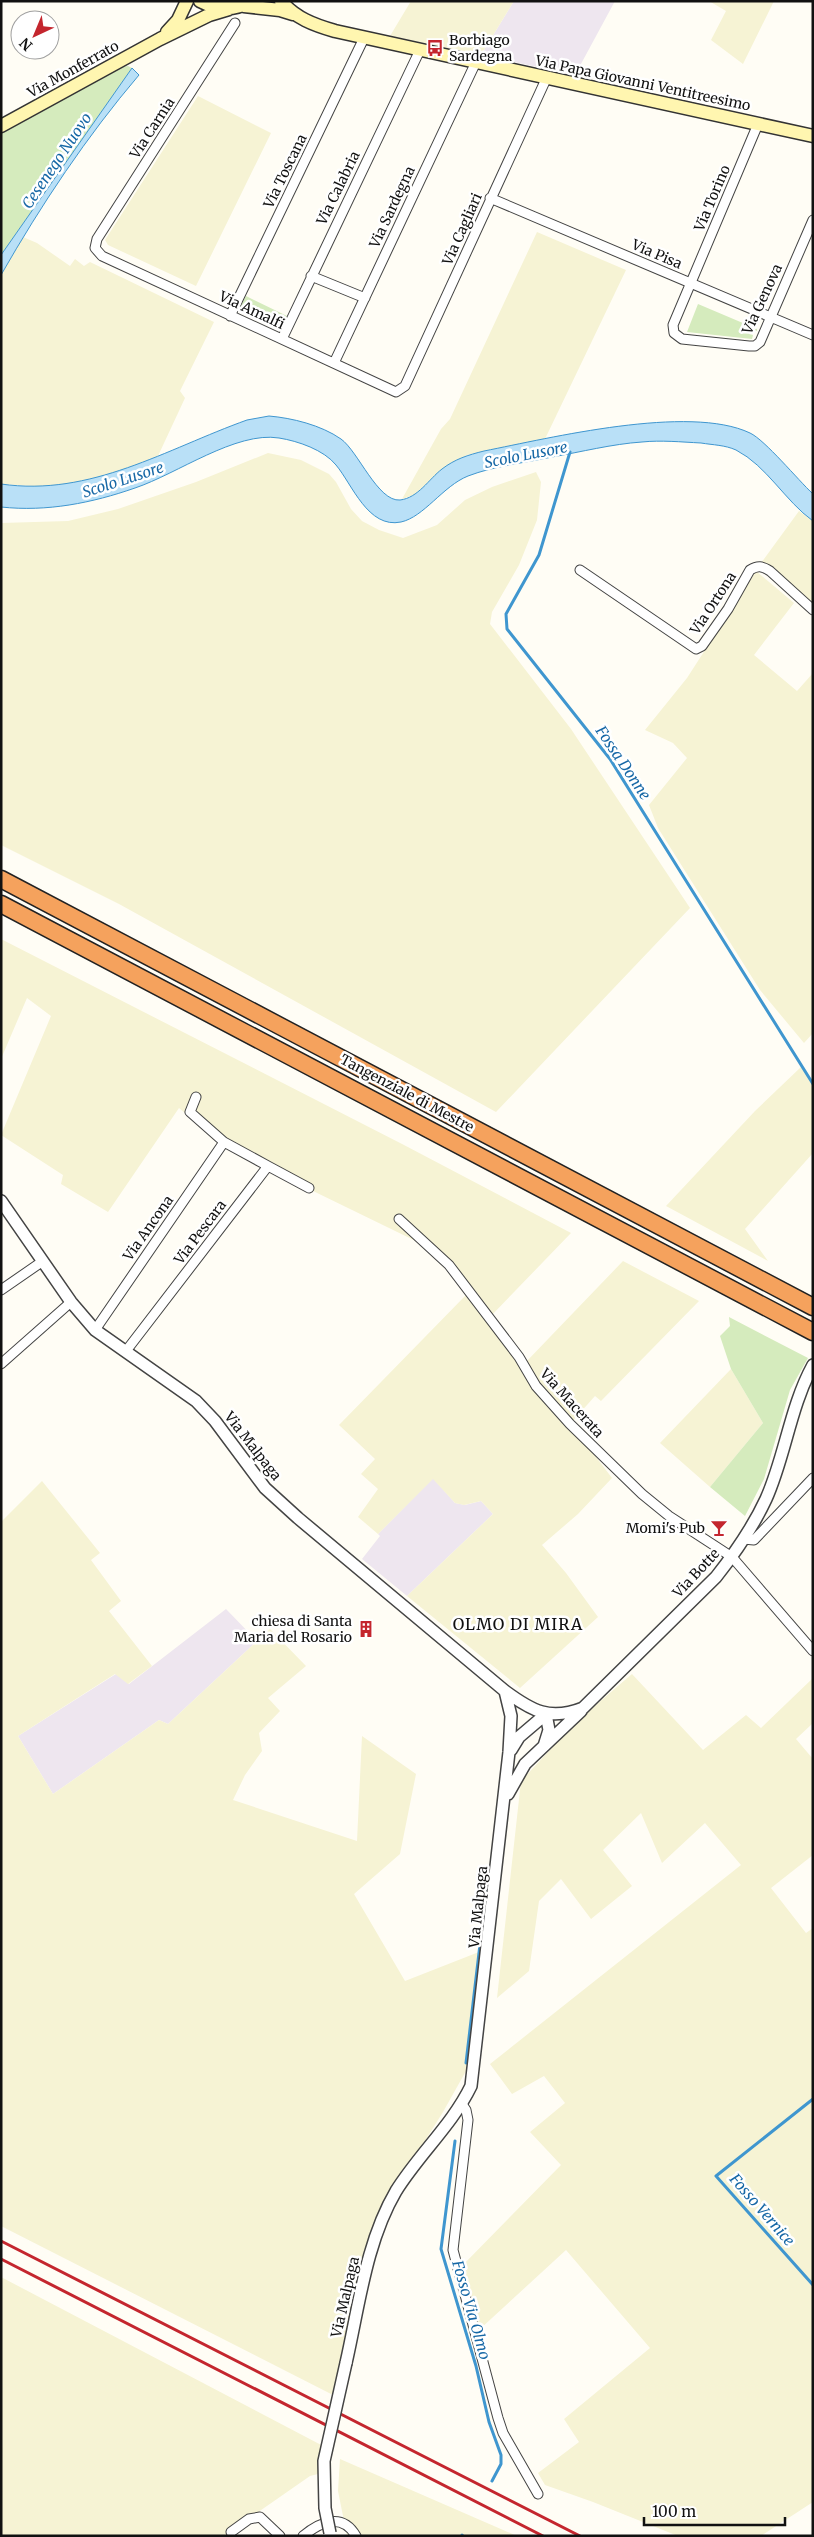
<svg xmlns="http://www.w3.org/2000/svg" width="814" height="2537" viewBox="0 0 814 2537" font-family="Merriweather,serif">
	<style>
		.industrial { fill: #eee6ef }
		.farmland { fill: #f6f3d4 }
		.green { fill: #d5ebbd }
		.water { fill: #b9e0f7; stroke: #3f96cf }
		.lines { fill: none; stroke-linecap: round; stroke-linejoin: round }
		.stream { stroke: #3f96cf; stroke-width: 3 }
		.minor-casing { stroke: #444; stroke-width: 11 }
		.tertiary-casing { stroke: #444; stroke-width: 14 }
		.secondary-casing { stroke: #333; stroke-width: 15 }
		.motorway-casing { stroke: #222; stroke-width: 19 }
		.minor { stroke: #fff; stroke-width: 9 }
		.tertiary { stroke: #fff; stroke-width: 11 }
		.secondary { stroke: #fff6b0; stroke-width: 12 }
		.motorway { stroke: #f5a25d; stroke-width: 16 }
		.rail { stroke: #c4262e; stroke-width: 3 }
		.tertiary-bridge-casing { stroke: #444; stroke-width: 14; stroke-linecap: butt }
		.tertiary-bridge { stroke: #fff; stroke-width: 11 }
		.labels { text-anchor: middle; stroke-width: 5; stroke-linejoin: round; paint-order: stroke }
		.poi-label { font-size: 14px; fill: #111; stroke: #fff; text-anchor: end }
		.street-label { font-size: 14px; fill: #111; stroke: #fff }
		.water-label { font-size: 15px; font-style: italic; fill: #1768a6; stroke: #fff }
		.quarter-label { font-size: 16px; letter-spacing: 1px; fill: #111; stroke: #fff }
	</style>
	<rect width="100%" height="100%" fill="#fffdf5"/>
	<path class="industrial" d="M 514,1 L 615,1 L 575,75 L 481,55 Z
		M 433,1478 L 455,1503 L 465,1505 L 481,1501 L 493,1514 L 407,1596 L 362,1559 L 380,1536 L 378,1534 Z
		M 226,1609 L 257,1641 L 168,1724 L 159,1720 L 53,1794 L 18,1736 L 116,1674 L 129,1684 Z"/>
	<path class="farmland" d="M 411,1 L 514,1 L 481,55 L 390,36 Z
		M 709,1 L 774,1 L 743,64 L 711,40 L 726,11 Z
		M 198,96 L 271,133 L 196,286 L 108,245 L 105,240 Z
		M 537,232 L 626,270 L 545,439 L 467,455 L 444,468 L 414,495 L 402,499 L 441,429 L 450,419 Z
		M 23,237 L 37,243 L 70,266 L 75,259 L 84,266 L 90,262 L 214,322 L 180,391 L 185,398 L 158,456 L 119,472 L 77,483 L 49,487 L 1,484 L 1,275 Z
		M 268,453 L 301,460 L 329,474 L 336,482 L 351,509 L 362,521 L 379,530 L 403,538 L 437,525 L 465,500 L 492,487 L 536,472 L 541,482 L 537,520 L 519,565 L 492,612 L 490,624 L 571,729 L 690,908 L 496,1112 L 119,904 L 1,845 L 1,523 L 68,521 L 118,509 L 196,482 Z
		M 799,511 L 813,521 L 813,606 L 761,563 Z
		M 756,571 L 794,603 L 754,655 L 797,691 L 813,673 L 813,1033 L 804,1043 L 760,990 L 658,828 L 649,805 L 687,758 L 673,743 L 645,730 L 687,678 Z
		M 1,939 L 404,1145 L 571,1233 L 490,1317 L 426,1246 L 227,1149 L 179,1108 L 108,1212 L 61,1184 L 63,1175 L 1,1135 L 51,1016 L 27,998 L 1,1059 Z
		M 801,1067 L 813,1082 L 813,1153 L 745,1229 L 768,1261 L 666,1206 L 755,1111 Z
		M 623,1261 L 699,1301 L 601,1401 L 595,1396 L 571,1423 L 525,1363 Z
		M 466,1295 L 498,1334 L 528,1380 L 574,1428 L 612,1478 L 578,1514 L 542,1545 L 566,1573 L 598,1617 L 520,1688 L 407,1596 L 493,1514 L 481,1501 L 464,1505 L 455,1503 L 433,1479 L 378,1534 L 358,1517 L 378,1489 L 361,1474 L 375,1459 L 339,1425 Z
		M 731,1369 L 763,1423 L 710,1487 L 660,1443 Z
		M 42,1481 L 100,1553 L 91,1560 L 121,1601 L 109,1611 L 152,1666 L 128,1684 L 115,1674 L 18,1736 L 53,1794 L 159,1720 L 168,1724 L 270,1629 L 306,1666 L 268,1698 L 280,1711 L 259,1733 L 262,1751 L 245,1775 L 233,1800 L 357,1841 L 362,1736 L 416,1774 L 400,1854 L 354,1894 L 405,1981 L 484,1950 L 479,2008 L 466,2071 L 443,2112 L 388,2200 L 333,2395 L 1,2226 L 1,1522 Z
		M 632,1674 L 703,1750 L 746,1715 L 761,1728 L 813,1678 L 813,1723 L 796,1739 L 813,1759 L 813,1855 L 771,1888 L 806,1933 L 813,1928 L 813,2502 L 761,2536 L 678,2536 L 593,2502 L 545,2485 L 538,2473 L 579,2442 L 564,2419 L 650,2348 L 566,2250 L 480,2329 L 460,2268 L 561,2165 L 530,2132 L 565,2103 L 544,2076 L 512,2094 L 490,2064 L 741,1865 L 705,1823 L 662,1863 L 641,1813 L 603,1850 L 632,1886 L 591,1919 L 561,1879 L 539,1901 L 529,1971 L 497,1998 L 521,1781 L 576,1722 Z
		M 1,2277 L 325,2447 L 322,2473 L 310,2476 L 224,2536 L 1,2536 Z
		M 340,2459 L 517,2536 L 347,2536 L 338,2491 Z"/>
	<path class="green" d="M 128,66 L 132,68 L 1,255 L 1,133 L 114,68 Z
		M 246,296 L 287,316 L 282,327 L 278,329 L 241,312 L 240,307 Z
		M 698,304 L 757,329 L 757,331 L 751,329 L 749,334 L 753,335 L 752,339 L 687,332 Z
		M 729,1317 L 808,1358 L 790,1390 L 764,1479 L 745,1516 L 710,1487 L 763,1423 L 731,1369 L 720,1336 L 730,1326 Z"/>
	<path class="water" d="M 132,68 L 139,75 C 87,136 41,205 1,275 L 1,255 Z
		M 269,416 C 292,418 321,425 341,439 C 358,451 378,502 400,500 C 418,498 429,479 442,469 C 455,459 468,455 484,451 C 550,438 689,404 750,433 C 765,440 798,480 813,494 L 813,521 C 785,501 767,466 736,450 C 725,445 713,445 701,443 C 681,442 661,440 642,442 C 612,444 581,452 552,457 C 524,463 494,466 468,476 C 443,486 424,517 401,522 C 368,529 352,484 336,465 C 324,450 298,441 279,438 C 236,431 177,474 135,488 C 92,503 47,512 1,507 L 1,484 C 91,497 166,449 247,420 Z"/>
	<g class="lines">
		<path class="stream" d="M 570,452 L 539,555 L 506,614 L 507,629 L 610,759 L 813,1084
			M 466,2063 L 487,1885
			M 813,2099 L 716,2176 L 813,2285
			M 455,2141 L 441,2249 L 476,2366 L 489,2422 L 501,2455 L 501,2464 L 492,2481
			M 462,2535 L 463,2536"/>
		<g class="minor-casing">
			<path id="minor" d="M 235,23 L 97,239 L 95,248 L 102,256 L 396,392 L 405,386 L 547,77
				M 758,124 L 673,325 L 674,333 L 682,339 L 749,346 L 755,346 L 760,342 L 813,220
				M 490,198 L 813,335
				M 311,276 L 365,298
				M 230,316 L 364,38
				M 282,339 L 420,50
				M 334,363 L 476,62
				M 580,570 L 696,649 L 702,646 L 728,609 L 750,570 C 758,565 762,566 770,571 L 813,610
				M 224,1142 L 268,1166
				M 399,1219 L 449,1265 L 519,1357 L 536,1386 L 570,1424 L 642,1494 L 669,1516 L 732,1557 L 813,1651
				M 1,1290 L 43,1261
				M 95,1330 L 224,1142 L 190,1112 L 196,1097
				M 126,1351 L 268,1166 L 309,1188
				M 1,1364 L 71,1302
				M 743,1539 L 754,1540 L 813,1478
				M 462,2104 L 466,2110 L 468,2120 L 453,2250 L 498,2418 L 503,2433 L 538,2494
				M 231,2532 L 249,2519 L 260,2517 L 280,2536
				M 303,2536 C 320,2522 342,2512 356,2536"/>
		</g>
		<g class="tertiary-casing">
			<path id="tertiary" d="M 1,1201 L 71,1302 L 95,1330 L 196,1401 L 215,1421 L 265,1488 L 298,1518 L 505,1691 C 532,1711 550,1721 583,1708 L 716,1577 C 735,1553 753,1527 766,1499 C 785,1457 790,1407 813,1365
				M 544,1746 L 549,1730 L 546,1714
				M 511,1750 L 519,1737 L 546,1714
				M 508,1794 L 525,1764 L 581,1711
				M 346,2363 C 359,2306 366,2242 396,2191 C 419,2154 452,2125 471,2086 L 509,1752 L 511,1716 L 505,1691"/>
		</g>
		<g class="secondary-casing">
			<path id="secondary" d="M 200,1 C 217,10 234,11 251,1
				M 281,1 C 295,18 314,25 335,31 L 813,136
				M 244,6 L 280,10 L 293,14
				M 167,32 L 178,20 L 187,1
				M 1,126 L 160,39 L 209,15 L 229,9"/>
		</g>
		<g class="motorway-casing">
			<path id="motorway" d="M 1,879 L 813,1307
				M 1,904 L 813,1332"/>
		</g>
		<use href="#minor" class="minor"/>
		<use href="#tertiary" class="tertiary"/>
		<use href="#secondary" class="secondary"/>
		<use href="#motorway" class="motorway"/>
		<path class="rail" d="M 1,2241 L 580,2536
			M 1,2259 L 543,2536"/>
		<g class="tertiary-bridge-casing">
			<path id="tertiary-bridge" d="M 330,2533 L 325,2508 L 324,2461 L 346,2363"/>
		</g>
		<use href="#tertiary-bridge" class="tertiary-bridge"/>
	</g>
	<defs>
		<g id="bus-bare" transform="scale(1.35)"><path d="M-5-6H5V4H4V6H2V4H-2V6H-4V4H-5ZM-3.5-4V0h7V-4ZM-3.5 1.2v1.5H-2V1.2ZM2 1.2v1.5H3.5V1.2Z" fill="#c4262e" stroke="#fff" stroke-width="2.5" paint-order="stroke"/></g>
		<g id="bar-bare" transform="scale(1.35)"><path d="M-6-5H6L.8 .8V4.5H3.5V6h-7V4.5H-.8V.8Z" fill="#c4262e" stroke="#fff" stroke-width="2.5" paint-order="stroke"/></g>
		<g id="building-bare" transform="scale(1.35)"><path d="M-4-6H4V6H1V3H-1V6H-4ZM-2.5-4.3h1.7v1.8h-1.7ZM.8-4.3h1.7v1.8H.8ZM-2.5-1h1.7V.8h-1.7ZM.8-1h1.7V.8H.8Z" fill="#c4262e" stroke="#fff" stroke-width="2.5" paint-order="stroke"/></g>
	</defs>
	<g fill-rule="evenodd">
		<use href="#bus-bare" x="435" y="48"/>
		<use href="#bar-bare" x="719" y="1528"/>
		<use href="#building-bare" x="366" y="1629"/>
	</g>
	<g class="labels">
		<g class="poi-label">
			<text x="449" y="45" text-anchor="start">Borbiago<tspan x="449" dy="16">Sardegna</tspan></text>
			<text x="705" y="1533">Momi's Pub</text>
			<text x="352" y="1626">chiesa di Santa<tspan x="352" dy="16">Maria del Rosario</tspan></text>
		</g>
		<g class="street-label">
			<text transform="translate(73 69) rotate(-29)" y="5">Via Monferrato</text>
			<text transform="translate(643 83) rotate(12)" y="5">Via Papa Giovanni Ventitreesimo</text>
			<text transform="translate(152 128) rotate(-57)" y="5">Via Carnia</text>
			<text transform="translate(285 171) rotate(-64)" y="5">Via Toscana</text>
			<text transform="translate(338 188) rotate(-64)" y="5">Via Calabria</text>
			<text transform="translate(712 198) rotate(-67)" y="5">Via Torino</text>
			<text transform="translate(392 207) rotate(-65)" y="5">Via Sardegna</text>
			<text transform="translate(462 229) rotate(-66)" y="5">Via Cagliari</text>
			<text transform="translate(657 254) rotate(23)" y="5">Via Pisa</text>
			<text transform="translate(762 299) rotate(-65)" y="5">Via Genova</text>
			<text transform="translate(252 310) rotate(25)" y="5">Via Amalfi</text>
			<text transform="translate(713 603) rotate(-57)" y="5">Via Ortona</text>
			<text transform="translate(407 1093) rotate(28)" y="5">Tangenziale di Mestre</text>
			<text transform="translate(148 1228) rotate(-55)" y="5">Via Ancona</text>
			<text transform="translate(200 1232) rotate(-53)" y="5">Via Pescara</text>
			<text transform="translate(572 1403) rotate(48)" y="5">Via Macerata</text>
			<text transform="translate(253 1446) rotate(52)" y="5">Via Malpaga</text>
			<text transform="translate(696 1573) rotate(-47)" y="5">Via Botte</text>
			<text transform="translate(478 1907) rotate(-84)" y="5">Via Malpaga</text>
			<text transform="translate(345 2297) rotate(-77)" y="5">Via Malpaga</text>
		</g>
		<g class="water-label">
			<text transform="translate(57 161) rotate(-56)" y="5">Cesenego Nuovo</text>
			<text transform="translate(526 455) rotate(-11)" y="5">Scolo Lusore</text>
			<text transform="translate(123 480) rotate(-18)" y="5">Scolo Lusore</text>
			<text transform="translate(623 763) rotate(56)" y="5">Fossa Donne</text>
			<text transform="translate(762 2210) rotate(49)" y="5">Fosso Vernice</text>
			<text transform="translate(471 2310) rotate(74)" y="5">Fosso Via Olmo</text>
		</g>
		<g class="quarter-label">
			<text x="518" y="1630">OLMO DI MIRA</text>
		</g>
	</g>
	<rect width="814" height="2537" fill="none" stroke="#111111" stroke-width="5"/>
	<g transform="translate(35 35) rotate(224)"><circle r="24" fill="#ffffff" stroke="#a0a0a0"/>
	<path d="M0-4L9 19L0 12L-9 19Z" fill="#c4262e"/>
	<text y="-8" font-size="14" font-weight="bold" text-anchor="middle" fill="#111111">N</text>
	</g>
	<path d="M644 2517v8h141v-8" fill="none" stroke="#111111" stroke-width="2.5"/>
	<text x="652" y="2517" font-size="15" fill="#111111" stroke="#ffffff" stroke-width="4" paint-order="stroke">100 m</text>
</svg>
